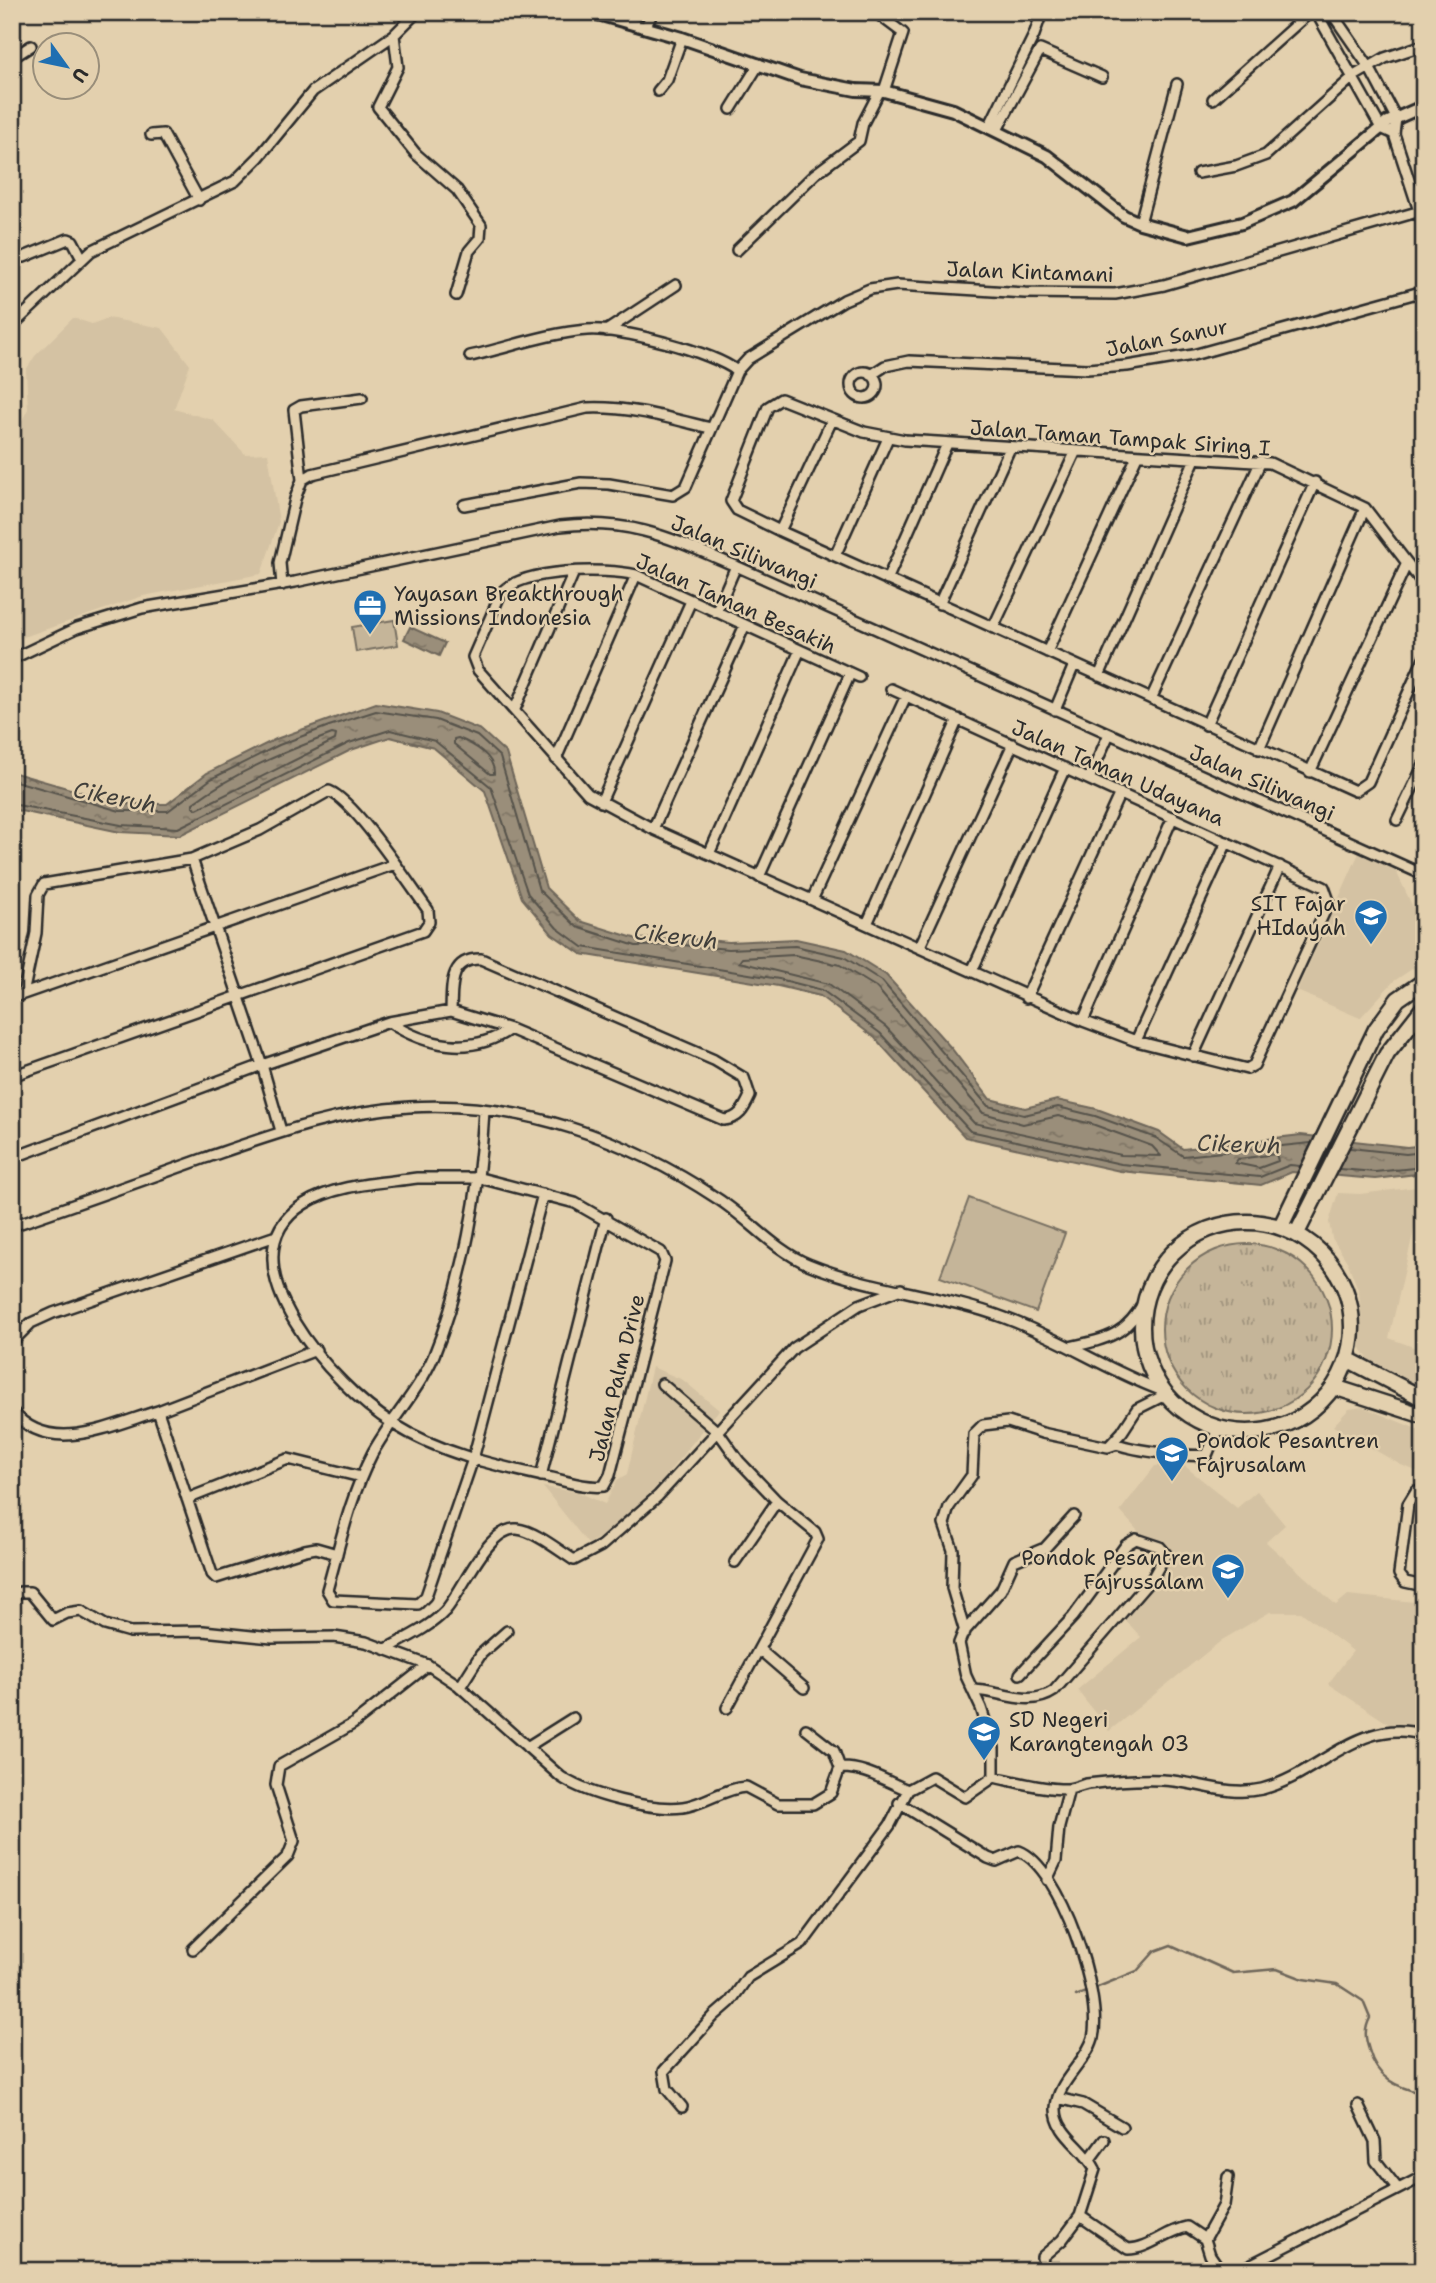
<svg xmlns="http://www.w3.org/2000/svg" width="1436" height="2283" viewBox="0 0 1436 2283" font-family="'Shantell Sans',sans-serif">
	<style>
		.built { fill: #d4c2a3 }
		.grass { fill: url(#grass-tufts); stroke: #787062; stroke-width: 2 }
		.pitch { fill: #c5b599; stroke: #787062; stroke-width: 2 }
		.water { fill: url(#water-ripples); stroke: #6e665a; stroke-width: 2 }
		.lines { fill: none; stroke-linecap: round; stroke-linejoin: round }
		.shore { stroke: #57534b; stroke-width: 2 }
		.stream { stroke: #6e665a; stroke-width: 2.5 }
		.minor-casing { stroke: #2b2b2b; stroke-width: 14 }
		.tertiary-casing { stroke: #2b2b2b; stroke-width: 16 }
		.primary-casing { stroke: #2b2b2b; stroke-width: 19 }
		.minor { stroke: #e3d0ae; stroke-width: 9 }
		.tertiary { stroke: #e3d0ae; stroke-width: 10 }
		.primary { stroke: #e3d0ae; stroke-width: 14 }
		.labels { text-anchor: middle; stroke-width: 5; stroke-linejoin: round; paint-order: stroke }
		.street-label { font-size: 21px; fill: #2b2b2b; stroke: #e3d0ae }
		.poi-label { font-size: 21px; fill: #2b2b2b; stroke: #e3d0ae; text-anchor: start }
		.water-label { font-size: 23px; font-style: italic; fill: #413f3b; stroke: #e3d0ae }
	</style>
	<defs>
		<pattern id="grass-tufts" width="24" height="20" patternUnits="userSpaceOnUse" patternTransform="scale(1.75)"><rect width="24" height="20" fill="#c5b599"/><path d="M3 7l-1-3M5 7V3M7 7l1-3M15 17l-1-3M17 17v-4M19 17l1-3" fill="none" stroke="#a0937d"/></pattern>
		<pattern id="water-ripples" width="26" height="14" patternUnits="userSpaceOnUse" patternTransform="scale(1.75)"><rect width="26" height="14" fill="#9a8e7a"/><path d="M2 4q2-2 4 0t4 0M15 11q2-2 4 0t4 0" fill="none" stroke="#7e7464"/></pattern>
	</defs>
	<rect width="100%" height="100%" fill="#e3d0ae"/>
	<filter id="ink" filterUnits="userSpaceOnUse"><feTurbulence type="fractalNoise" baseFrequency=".0143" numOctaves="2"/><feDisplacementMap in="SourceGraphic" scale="14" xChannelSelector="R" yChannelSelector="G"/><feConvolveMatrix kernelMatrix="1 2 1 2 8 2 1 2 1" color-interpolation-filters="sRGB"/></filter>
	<g filter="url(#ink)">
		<path class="built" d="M 73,318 L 92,324 L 108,318 L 162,328 L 190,365 L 174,409 L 213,420 L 245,454 L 268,453 L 279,522 L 261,574 L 143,596 L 12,641 L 12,440 L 28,409 L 26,370 L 35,356 Z
			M 1359,853 L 1396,871 L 1424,931 L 1424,961 L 1394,981 L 1360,1018 L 1297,991 Z
			M 1424,1186 L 1389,1338 L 1424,1351 L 1424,1391 L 1370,1362 L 1359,1345 L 1362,1323 L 1359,1292 L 1348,1263 L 1332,1238 L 1329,1222 L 1338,1193 L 1360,1194 Z
			M 652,1367 L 683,1380 L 719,1410 L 660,1483 L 612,1530 L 588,1544 L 543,1487 L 578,1492 L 605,1504 L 617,1480 L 627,1474 Z
			M 1363,1407 L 1424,1432 L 1424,1474 L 1401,1465 L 1333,1426 L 1349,1409 Z
			M 1181,1463 L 1237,1508 L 1257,1491 L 1285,1525 L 1266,1542 L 1336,1605 L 1348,1595 L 1424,1603 L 1424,1733 L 1392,1726 L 1328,1684 L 1353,1651 L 1301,1612 L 1270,1612 L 1222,1640 L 1109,1731 L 1077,1690 L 1141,1637 L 1115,1609 L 1165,1561 L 1120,1511 L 1155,1466 Z"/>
		<path class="grass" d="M1162 1329a85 85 0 1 1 170 0a85 85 0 1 1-170 0Z"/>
		<path class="pitch" d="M 394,620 L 398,645 L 356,652 L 352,627 Z
			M 969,1198 L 1065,1233 L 1036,1312 L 940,1277 Z"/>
		<path class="water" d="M 410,627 L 445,643 L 439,656 L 404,639 Z
			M 376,703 L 437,713 L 481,730 L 506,753 L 546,888 L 580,921 L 637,939 L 682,938 L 729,942 L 796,939 L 846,950 L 886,975 L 952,1049 L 990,1099 L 1025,1108 L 1057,1100 L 1097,1109 L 1159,1132 L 1183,1149 L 1301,1135 L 1407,1147 L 1424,1145 L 1424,1173 L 1375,1179 L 1292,1172 L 1261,1185 L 1120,1171 L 965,1137 L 875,1038 L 820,996 L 778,986 L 581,954 L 552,934 L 522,898 L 485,791 L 434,748 L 390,737 L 351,750 L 180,835 L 120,832 L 16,810 L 12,812 L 12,772 L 122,804 L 167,804 L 207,773 L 276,739 Z"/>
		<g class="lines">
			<path class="shore" d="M 332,734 L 336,735 L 335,740 L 197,809 L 193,807 L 193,803 C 235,772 284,752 332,734 Z
				M 458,738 C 473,744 495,756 494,774 L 490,774 L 454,744 L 454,739 Z
				M 12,780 L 120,811 L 168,811 L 211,779 L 279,745 L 329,726 L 376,711 L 436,720 L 477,736 L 500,757 L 539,890 L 577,927 L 636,946 L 682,945 L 729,949 L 795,946 L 844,957 L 882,981 L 988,1106 L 1024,1115 L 1058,1107 L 1095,1116 L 1156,1138 L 1183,1156 L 1311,1143
				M 12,804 L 121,825 L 178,828 L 349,743 L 390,730 L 435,741 L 491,787 L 528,894 L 557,928 L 583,947 L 779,979 L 822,990 L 880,1033 L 970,1131 L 1121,1164 L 1260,1177 L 1290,1165 L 1300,1166
				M 794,955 L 840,965 L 876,987 L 983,1113 L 1023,1124 L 1058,1116 L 1092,1124 L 1152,1146 L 1161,1156 L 1121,1155 L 974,1123 L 886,1027 L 829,984 L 739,962 L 742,958 Z
				M 1350,1148 L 1406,1154 L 1424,1152
				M 1276,1154 L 1278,1161 L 1259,1168 L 1235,1163 L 1238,1159 Z
				M 1339,1169 L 1375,1172 L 1424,1167"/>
			<path class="stream" d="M 1076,1996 L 1137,1971 L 1155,1951 L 1171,1945 L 1233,1973 L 1277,1969 L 1303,1979 L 1337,1984 L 1363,2001 L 1370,2018 C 1364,2030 1365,2037 1369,2050 C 1377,2079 1396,2087 1424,2094"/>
			<g class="minor-casing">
				<path id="minor" d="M 875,12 L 903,33 L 884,91
					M 1316,12 L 1381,128 L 1394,134
					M 1331,12 L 1369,67 L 1396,118 L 1394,134 L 1424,226
					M 645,28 L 653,12
					M 394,35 L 398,67 L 378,107 L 416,154 L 457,190 L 481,225 L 480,238 L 469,251 L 456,295
					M 12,58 L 31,46
					M 658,91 L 667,80 L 682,38
					M 1213,99 L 1310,12
					M 731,109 L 759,64
					M 989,127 L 1034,35 L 1042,12
					M 997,130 L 1040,50 L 1102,77
					M 151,135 L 163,134 L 199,200
					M 1198,173 L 1236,166 L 1266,155 L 1354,76 L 1385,58 L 1424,45
					M 1140,223 L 1177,84
					M 737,250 L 815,174 L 859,141 L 863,123 L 879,92
					M 24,257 L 68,239 L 73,241 L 82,258
					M 12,326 L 91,251 L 235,181 L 259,157 L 313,91 L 394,35 L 417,12
					M 606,331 L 676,285
					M 470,356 C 507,348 548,333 587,330 C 618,327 713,352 737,371
					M851 385a13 13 0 1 1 26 0a13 13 0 1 1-26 0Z
					M 871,375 L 885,366 L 909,361 L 1087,369 L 1127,366 L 1193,355 L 1424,291
					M 302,480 L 294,410 L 301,406 L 362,398
					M 464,505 L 581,483 L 609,484 L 673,495 L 686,487 L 737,371 L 748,359 L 844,300 L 870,289 L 897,285 L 1025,293 L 1115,294 L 1164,285 L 1424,210
					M 780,531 L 832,420
					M 835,556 L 888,438
					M 887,580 L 947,444
					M 282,585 L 280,563 L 295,499 L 302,480 L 312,474 L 587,408 C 629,406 669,418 710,428
					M 1424,585 L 1365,508 L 1270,463 L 905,440 L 864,432 L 781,399 L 768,407 L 731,501 L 737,510 L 780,531 L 1355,791 L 1368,782 L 1424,658
					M 939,604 L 1010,448
					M 716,612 L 736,566
					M 993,628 L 1075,453
					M 1047,652 L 1137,456
					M 12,659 L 77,628 L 142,608 L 295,582 L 560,526 C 632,518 672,539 736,566 L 1424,875
					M 1099,676 L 1195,459
					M 859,677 L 636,575 C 605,568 523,568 501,593 L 473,657 L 478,670 L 588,794 L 653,829 L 1083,1021 L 1136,1041 L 1247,1069 L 1254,1065 L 1324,913 L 1329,901 L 1324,887 L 891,689
					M 1151,699 L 1261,461
					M 515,709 L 574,572
					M 1055,710 L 1074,665
					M 1206,725 L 1315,482
					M 1259,749 L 1365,508
					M 556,759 L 636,575
					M 1310,772 L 1407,563
					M 1089,779 L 1109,734
					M 601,802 L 691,601
					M 1397,820 L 1424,764
					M 653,829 L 745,625
					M 709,854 L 800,650
					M 192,859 L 262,1065 L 389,1022 L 451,1011 L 510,1029 L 724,1120 C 739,1119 744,1109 750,1096 L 744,1078 L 714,1060 L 481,959 C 449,958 452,986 451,1011
					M 1419,873 L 1424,863
					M 759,877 L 850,674
					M 812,900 L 906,696
					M 867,924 L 958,719
					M 920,946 L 1013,744
					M 972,971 L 1065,768
					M 12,998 L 395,864
					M 1026,998 L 1120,793
					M 1083,1021 L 1173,817
					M 389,1022 C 425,1046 472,1056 510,1029
					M 1136,1041 L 1227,842
					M 1193,1056 L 1280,866
					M 12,1076 L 423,931 L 429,922 L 428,910 C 409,884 355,801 329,791 L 260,830 L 192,859 L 44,884 L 38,895 L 36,933 L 23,994
					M 484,1111 C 480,1188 463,1284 434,1355 C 419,1391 390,1420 372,1454 C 350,1497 340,1544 327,1590 L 333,1600 L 418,1604 L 426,1596 L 473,1459 L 543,1194
					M 12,1158 L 262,1065 L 281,1131
					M 417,1178 L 480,1178 L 575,1203 L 661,1252 L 665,1261 L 610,1475 L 604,1486 C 587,1488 569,1482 552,1478 C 497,1466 441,1454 392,1423 C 337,1389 216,1260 304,1204 C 336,1184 381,1183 417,1178 Z
					M 12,1226 C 77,1204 141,1181 205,1158 C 272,1135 337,1111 409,1107 C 519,1100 628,1139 718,1199 C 749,1219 774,1250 808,1264 C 871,1290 941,1294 1005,1318 C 1060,1338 1108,1371 1163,1391
					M 12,1342 L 31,1323 L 53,1313 L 273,1237
					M 1069,1347 C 1107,1339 1126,1336 1145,1300
					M 316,1350 L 158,1411 L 212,1574 L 216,1578 L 305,1550 L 316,1548 L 337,1554
					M 662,1384 L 719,1433 L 739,1461 L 777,1501 L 815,1532 L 818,1539 L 727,1708
					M 12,1411 C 50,1457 111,1425 158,1411
					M 1109,1446 L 1122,1432 L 1137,1409 L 1165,1395
					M 541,1476 L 606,1218
					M 1424,1492 L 1416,1491 L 1408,1504 L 1399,1574 L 1405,1582 L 1424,1586
					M 187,1499 L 288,1459 L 361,1477
					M 735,1562 L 777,1501
					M 12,1597 L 20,1592 L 30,1592 L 53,1620 L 67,1613 L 81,1611 L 105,1625 L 130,1632 L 203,1631 L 272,1638 L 334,1637 L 366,1642 L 428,1665 L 458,1685 L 561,1777 C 588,1795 651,1811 683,1807 C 705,1804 724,1788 746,1787 L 778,1804 L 813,1804 L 831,1793 L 840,1768 C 865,1767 885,1781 908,1790 L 932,1777 L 965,1797 L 994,1777
					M 965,1632 L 952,1588 L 953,1550 L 944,1524 L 949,1507 L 972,1475 L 974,1434 L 983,1425 L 1008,1422 L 1042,1433 L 1108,1447 L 1117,1444 C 1136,1451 1187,1457 1207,1455 L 1218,1429
					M 386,1649 C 406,1638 429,1628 445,1611 C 463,1591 488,1526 517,1529 C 535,1531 558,1550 574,1560 L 601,1546 L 658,1496 L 794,1348 L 859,1305 L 901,1289
					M 760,1650 L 804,1688
					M 460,1687 L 481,1654 L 507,1631
					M 974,1690 C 1002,1691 1029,1708 1054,1691 L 1153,1577 L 1166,1554 L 1160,1547 L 1136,1539 L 1126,1545 L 1073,1617 L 1020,1674
					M 806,1729 L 834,1751 L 840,1768
					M 527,1747 L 573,1718
					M 994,1777 C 1017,1782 1042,1789 1067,1789 C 1074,1789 1081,1785 1087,1784 C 1112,1781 1137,1779 1162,1780 C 1196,1781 1227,1797 1262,1789 C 1319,1775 1360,1715 1424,1735
					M 994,1777 L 994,1748 L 981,1708 L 966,1676 L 959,1643 L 963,1633 L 1001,1590 L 1014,1561 L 1045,1548 L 1074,1516
					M 899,1803 L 988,1858 L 996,1861 L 1019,1851 C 1061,1867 1103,1996 1093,2038 C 1086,2063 1057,2081 1056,2108 C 1055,2134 1085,2148 1095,2169 L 1080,2216 L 1062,2240 L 1042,2257 L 1044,2271
					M 1047,1880 L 1056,1861 L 1059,1827 L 1069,1789
					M 193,1949 L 288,1856 L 294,1841 L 276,1785 L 279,1766 L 353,1724 L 428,1665
					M 1058,2098 L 1083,2104 L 1122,2127
					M 1358,2105 L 1375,2141 L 1376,2161 L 1398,2189
					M 682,2107 L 667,2089 L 664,2071 L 714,2016 L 730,2002 L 748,1977 L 802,1944 L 890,1825 L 908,1790
					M 1090,2159 L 1104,2140
					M 1080,2216 L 1128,2249 C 1149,2249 1166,2231 1187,2227 L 1205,2239
					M 1221,2271 L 1210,2255 L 1205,2239 L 1224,2205 L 1228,2177
					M 1238,2271 L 1424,2176"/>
			</g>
			<g class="tertiary-casing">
				<path id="tertiary" d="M 591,12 L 682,38 L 800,79 L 856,90 L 884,91 L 953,110 L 1047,156 L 1124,216 L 1140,223 L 1188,236 L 1242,223 L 1293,201 L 1388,122 L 1424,106"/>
			</g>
			<g class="primary-casing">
				<path id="primary" d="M1142 1327a105 105 0 1 1 210 0a105 105 0 1 1-210 0Z
					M 1281,1226 L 1376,1029 L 1398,999 L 1424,981
					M 1297,1233 L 1387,1054 L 1424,1007
					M 1347,1359 L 1424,1399
					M 1334,1387 L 1424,1416"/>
			</g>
			<use href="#minor" class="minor"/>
			<use href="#tertiary" class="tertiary"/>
			<use href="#primary" class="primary"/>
		</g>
	</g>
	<defs>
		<g id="office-pin" transform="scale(1.75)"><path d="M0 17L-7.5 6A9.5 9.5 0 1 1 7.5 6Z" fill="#1f6fb2" stroke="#e3d0ae"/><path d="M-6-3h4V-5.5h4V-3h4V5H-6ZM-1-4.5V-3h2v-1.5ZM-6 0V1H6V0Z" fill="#fff"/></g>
		<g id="school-pin" transform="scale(1.75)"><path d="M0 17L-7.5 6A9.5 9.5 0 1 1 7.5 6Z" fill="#1f6fb2" stroke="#e3d0ae"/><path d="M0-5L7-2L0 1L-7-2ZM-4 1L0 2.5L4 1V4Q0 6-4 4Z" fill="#fff"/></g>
	</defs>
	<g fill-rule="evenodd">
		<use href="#office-pin" x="370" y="606"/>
		<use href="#school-pin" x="1371" y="916"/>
		<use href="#school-pin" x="1172" y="1453"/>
		<use href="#school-pin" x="1228" y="1570"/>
		<use href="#school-pin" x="984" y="1732"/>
	</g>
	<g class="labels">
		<g class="street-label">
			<text transform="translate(1030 272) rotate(2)" y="7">Jalan Kintamani</text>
			<text transform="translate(1167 338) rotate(-11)" y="7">Jalan Sanur</text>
			<text transform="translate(1120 438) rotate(4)" y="7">Jalan Taman Tampak Siring I</text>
			<text transform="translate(744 552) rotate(23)" y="7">Jalan Siliwangi</text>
			<text transform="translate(736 604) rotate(24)" y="7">Jalan Taman Besakih</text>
			<text transform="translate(1118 773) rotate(24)" y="7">Jalan Taman Udayana</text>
			<text transform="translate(1262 783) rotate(24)" y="7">Jalan Siliwangi</text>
			<text transform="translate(617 1378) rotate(-76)" y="7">Jalan Palm Drive</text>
		</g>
		<g class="poi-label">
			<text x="394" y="601">Yayasan Breakthrough<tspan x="394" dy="24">Missions Indonesia</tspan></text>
			<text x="1346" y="911" text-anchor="end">SIT Fajar<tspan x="1346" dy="24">HIdayah</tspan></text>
			<text x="1196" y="1448">Pondok Pesantren<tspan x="1196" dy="24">Fajrusalam</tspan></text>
			<text x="1204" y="1565" text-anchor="end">Pondok Pesantren<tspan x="1204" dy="24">Fajrussalam</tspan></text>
			<text x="1009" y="1727">SD Negeri<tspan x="1009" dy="24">Karangtengah 03</tspan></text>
		</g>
		<g class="water-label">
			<text transform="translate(115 797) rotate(11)" y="8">Cikeruh</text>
			<text transform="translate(676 936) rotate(7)" y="8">Cikeruh</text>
			<text transform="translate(1239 1144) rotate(2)" y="8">Cikeruh</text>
		</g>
	</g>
	<rect width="1436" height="2283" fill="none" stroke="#e3d0ae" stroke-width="42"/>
	<rect x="21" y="21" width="1394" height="2241" fill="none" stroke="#2b2b2b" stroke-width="2.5" filter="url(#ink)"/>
	<g transform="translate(66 66) rotate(123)"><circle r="33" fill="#e3d0ae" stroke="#998e7a" stroke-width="2"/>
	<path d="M0-5L12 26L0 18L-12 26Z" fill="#1f6fb2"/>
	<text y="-10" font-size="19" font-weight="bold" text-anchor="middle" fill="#2b2b2b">U</text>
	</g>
</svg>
